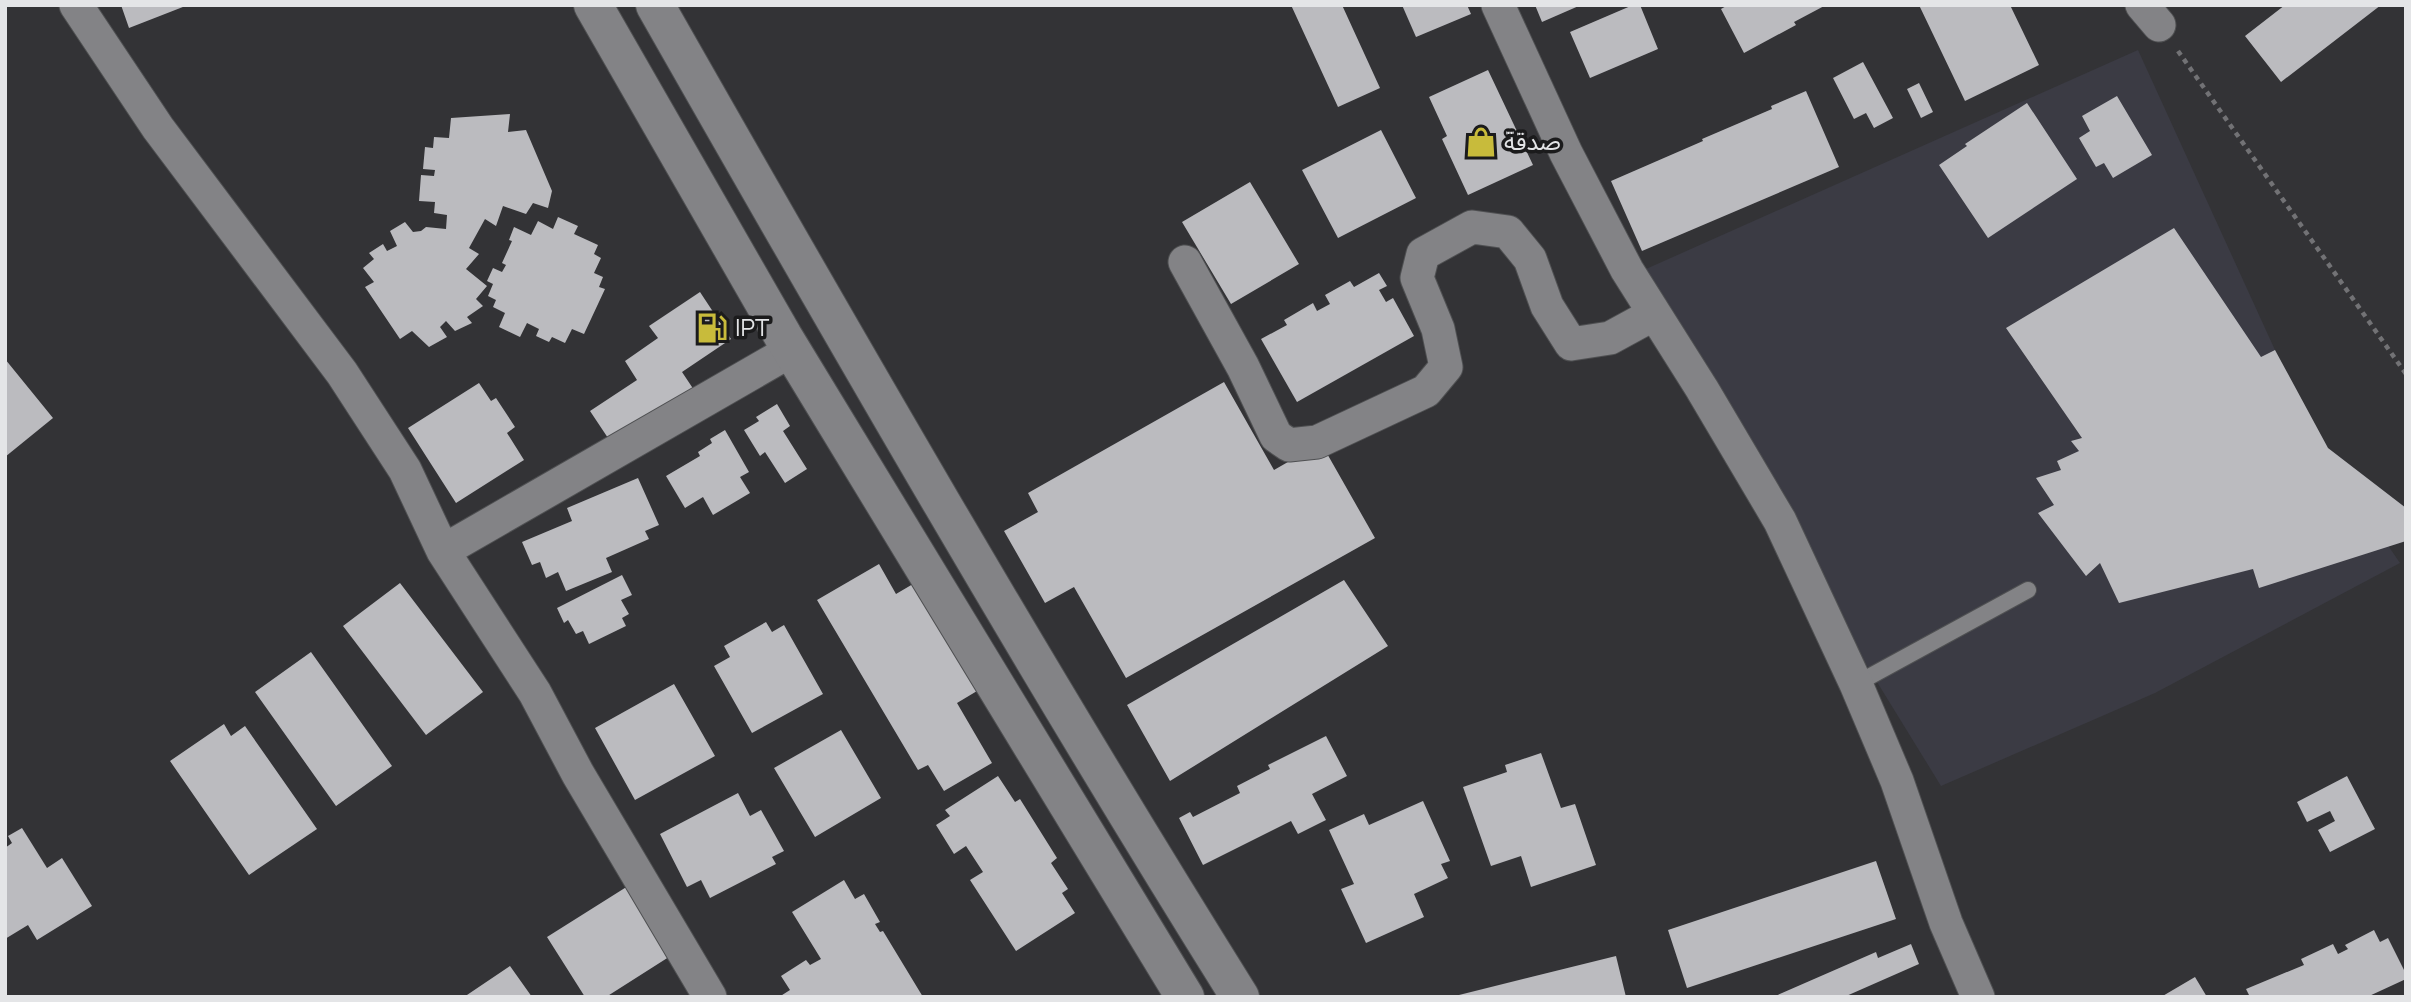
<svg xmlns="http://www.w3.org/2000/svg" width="2411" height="1002" viewBox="0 0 2411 1002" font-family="Manrope,'Noto Sans Arabic',sans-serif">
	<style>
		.built { fill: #3b3b44 }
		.building { fill: #bbbbbf }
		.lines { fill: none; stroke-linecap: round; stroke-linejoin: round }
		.service-casing { stroke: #4f5052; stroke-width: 18 }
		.minor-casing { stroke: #4f5052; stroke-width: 35 }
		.tertiary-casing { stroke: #4f5052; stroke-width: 40 }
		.path { stroke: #727275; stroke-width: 4.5; stroke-dasharray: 5 5; stroke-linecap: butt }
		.service { stroke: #838386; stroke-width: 16 }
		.minor { stroke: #838386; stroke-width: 33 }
		.tertiary { stroke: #838386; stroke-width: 38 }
		.labels { text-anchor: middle; stroke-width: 7; stroke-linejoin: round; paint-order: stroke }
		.poi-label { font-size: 24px; fill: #e4e5e7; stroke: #1b1b1c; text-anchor: start }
	</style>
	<rect width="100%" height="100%" fill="#333336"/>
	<path class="built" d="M 2138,50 L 2317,442 L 2400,563 L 2155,693 L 1941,786 L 1628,277 Z"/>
	<path class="building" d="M 121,5 L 188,5 L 129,28 Z
		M 1291,5 L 1342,5 L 1380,88 L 1338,107 Z
		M 1402,5 L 1467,5 L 1471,14 L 1416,37 Z
		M 1535,5 L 1581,5 L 1542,22 Z
		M 1633,5 L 1640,5 L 1658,49 L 1590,78 L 1570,32 Z
		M 1728,5 L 1826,5 L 1794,22 L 1796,25 L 1744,53 L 1721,9 Z
		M 1919,5 L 2010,5 L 2039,65 L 1965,101 Z
		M 2285,5 L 2381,5 L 2281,82 L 2245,36 Z
		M 1863,62 L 1893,118 L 1874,128 L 1866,113 L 1854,119 L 1833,78 Z
		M 1488,70 L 1533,165 L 1468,195 L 1442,139 L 1447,136 L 1429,97 Z
		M 1919,83 L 1933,112 L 1921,118 L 1907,89 Z
		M 1806,91 L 1839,167 L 1642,251 L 1611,181 L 1703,141 L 1702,139 L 1772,109 L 1771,106 Z
		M 2117,96 L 2152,155 L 2113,178 L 2104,163 L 2096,167 L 2079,138 L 2090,131 L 2082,116 Z
		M 2027,103 L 2077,179 L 1988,238 L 1939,165 L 1967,146 L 1965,144 Z
		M 510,114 L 508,132 L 526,130 L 552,191 L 548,208 L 533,203 L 526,214 L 503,206 L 496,226 L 485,219 L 469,248 L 479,254 L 466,269 L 487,286 L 476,299 L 483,306 L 467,317 L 472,323 L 455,331 L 446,321 L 440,327 L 447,337 L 429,347 L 412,331 L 400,339 L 365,287 L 374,282 L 363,268 L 374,259 L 369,253 L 383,244 L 387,251 L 397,246 L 390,231 L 405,222 L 413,232 L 421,231 L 426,227 L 446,229 L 447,215 L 434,213 L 435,202 L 419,201 L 421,175 L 434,176 L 435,170 L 423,169 L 425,147 L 433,148 L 434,137 L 449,138 L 451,118 Z
		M 1381,130 L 1416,198 L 1338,238 L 1302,170 Z
		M 1250,182 L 1299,264 L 1231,304 L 1182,222 Z
		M 558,217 L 578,226 L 574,234 L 598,245 L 594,254 L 601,258 L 594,273 L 603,277 L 599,287 L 605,289 L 584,334 L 572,329 L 565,343 L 552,337 L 549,342 L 536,336 L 539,329 L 527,323 L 520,337 L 499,327 L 505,313 L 493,307 L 496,300 L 488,296 L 493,284 L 487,281 L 493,268 L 502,272 L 506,265 L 502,263 L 512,241 L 509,240 L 514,227 L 531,235 L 538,221 L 553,229 Z
		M 2174,228 L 2261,357 L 2275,350 L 2328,448 L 2406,508 L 2406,541 L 2259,588 L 2253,569 L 2119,603 L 2100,563 L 2086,576 L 2038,513 L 2054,505 L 2036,478 L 2061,470 L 2057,461 L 2079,451 L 2071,441 L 2082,438 L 2006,328 Z
		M 1379,273 L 1387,286 L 1379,290 L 1386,302 L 1393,298 L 1414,336 L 1297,402 L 1261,339 L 1287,325 L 1284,320 L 1313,303 L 1317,311 L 1330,304 L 1325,295 L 1350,281 L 1354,287 Z
		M 700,292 L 731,339 L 682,372 L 696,393 L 614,447 L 590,411 L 637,380 L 625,361 L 658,338 L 649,326 Z
		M 5,359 L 53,418 L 5,457 Z
		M 1224,382 L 1274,470 L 1321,443 L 1375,538 L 1126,678 L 1074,587 L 1045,603 L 1004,531 L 1038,512 L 1028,493 Z
		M 479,383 L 491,401 L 496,398 L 515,427 L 507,433 L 524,460 L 456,503 L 408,428 Z
		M 777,404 L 790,426 L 783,431 L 807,469 L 785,483 L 765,452 L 760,456 L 744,430 L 759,421 L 756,417 Z
		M 725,430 L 749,472 L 740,477 L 750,493 L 713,515 L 703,497 L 685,508 L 666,476 L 700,456 L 698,452 L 712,443 L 710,439 Z
		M 638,478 L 659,525 L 645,531 L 649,539 L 606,558 L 612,572 L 566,591 L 558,572 L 546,578 L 540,562 L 532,565 L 522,542 L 572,521 L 567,508 Z
		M 879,564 L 896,594 L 913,584 L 977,691 L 957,703 L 992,763 L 944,791 L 928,765 L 918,770 L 817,600 Z
		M 622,575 L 632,595 L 621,600 L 629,614 L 622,618 L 626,626 L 589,644 L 583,631 L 576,634 L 568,620 L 564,623 L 557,608 Z
		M 1344,580 L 1388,646 L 1170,781 L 1127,705 Z
		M 400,583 L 483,692 L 426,735 L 343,626 Z
		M 766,622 L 772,632 L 784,625 L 823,694 L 752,733 L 714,666 L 730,657 L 724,646 Z
		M 311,652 L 392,766 L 336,806 L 255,692 Z
		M 674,684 L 715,756 L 635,800 L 595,728 Z
		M 224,724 L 231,736 L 245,726 L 317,829 L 249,875 L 170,761 Z
		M 841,730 L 881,798 L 815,837 L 774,768 Z
		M 1326,736 L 1347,776 L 1312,794 L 1326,820 L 1298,834 L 1291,821 L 1203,865 L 1179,818 L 1190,812 L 1193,817 L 1240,793 L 1237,786 L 1270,769 L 1268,765 Z
		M 1541,753 L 1561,808 L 1575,804 L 1596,865 L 1531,887 L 1521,856 L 1491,866 L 1463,787 L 1507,772 L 1505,765 Z
		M 998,776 L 1015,802 L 1020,799 L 1057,858 L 1051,863 L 1068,889 L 1062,893 L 1075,913 L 1016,951 L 970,880 L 983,872 L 966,846 L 954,854 L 936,825 L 950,816 L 945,810 Z
		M 2347,776 L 2375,829 L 2330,852 L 2318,830 L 2335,821 L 2330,811 L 2307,822 L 2297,802 Z
		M 738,793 L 750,816 L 761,810 L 784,851 L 772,857 L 776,864 L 710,898 L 701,880 L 687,887 L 660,834 Z
		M 1423,801 L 1450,861 L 1441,864 L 1448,878 L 1414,894 L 1424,917 L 1366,943 L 1341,889 L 1354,884 L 1329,830 L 1364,814 L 1369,825 Z
		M 22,828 L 47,868 L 62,858 L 92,906 L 37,940 L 28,925 L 5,939 L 5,848 L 12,843 L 8,836 Z
		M 1876,861 L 1896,919 L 1687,988 L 1668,930 Z
		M 844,880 L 855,899 L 864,894 L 880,922 L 875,924 L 880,932 L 883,931 L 923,997 L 779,997 L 790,990 L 781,976 L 806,960 L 810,965 L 821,959 L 792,912 Z
		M 628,886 L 672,955 L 606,997 L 585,997 L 547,937 Z
		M 2374,930 L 2380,942 L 2388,938 L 2406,974 L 2406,979 L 2367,997 L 2250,997 L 2246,989 L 2304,965 L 2301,959 L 2333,944 L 2338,954 L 2348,949 L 2345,945 Z
		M 1911,944 L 1919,964 L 1844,997 L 1773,997 L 1876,952 L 1878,958 Z
		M 1616,956 L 1626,997 L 1455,997 L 1455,996 Z
		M 510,966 L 532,997 L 464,997 Z
		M 2195,977 L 2207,997 L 2161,997 Z"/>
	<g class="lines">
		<g class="service-casing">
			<path id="service" d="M 1856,684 L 2028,590"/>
		</g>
		<g class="minor-casing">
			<path id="minor" d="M 76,5 L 158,128 L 342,373 L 405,470 L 443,551 L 535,693 L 578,774 L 710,997
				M 1498,5 L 1566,153 L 1627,270 L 1702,389 L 1780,521 L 1856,684 L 1897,781 L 1946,923 L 1978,997
				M 2142,5 L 2159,25
				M 1185,262 L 1243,367 L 1276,436 L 1289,445 L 1317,442 L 1426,391 L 1446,367 L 1438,329 L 1417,278 L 1423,254 L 1472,227 L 1508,232 L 1530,259 L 1547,306 L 1571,344 L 1610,338 L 1654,314
				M 443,551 L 792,350"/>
		</g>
		<g class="tertiary-casing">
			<path id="tertiary" d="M 593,5 L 783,336 L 1185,997
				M 655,5 C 845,339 1036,671 1240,997"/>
		</g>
		<path class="path" d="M 2178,51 L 2406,374"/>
		<use href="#service" class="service"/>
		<use href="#minor" class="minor"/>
		<use href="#tertiary" class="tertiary"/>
	</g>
	<defs>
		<g id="shop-bare" transform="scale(2.415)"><path d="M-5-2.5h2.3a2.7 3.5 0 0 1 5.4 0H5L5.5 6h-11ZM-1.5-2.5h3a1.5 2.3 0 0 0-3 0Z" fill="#c8bb3b" stroke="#1b1b1c" stroke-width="2.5" paint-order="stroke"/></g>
		<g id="fuel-bare" transform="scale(2.415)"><path d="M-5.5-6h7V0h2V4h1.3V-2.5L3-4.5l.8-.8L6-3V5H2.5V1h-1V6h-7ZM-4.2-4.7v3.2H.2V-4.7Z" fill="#c8bb3b" stroke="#1b1b1c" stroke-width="2.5" paint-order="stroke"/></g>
	</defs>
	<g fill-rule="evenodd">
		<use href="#shop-bare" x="1481" y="142"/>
		<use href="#fuel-bare" x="712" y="328"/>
	</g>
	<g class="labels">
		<g class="poi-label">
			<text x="1504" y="150">صدقة</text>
			<text x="735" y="336">IPT</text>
		</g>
	</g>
	<rect width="2411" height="1002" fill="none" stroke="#e4e5e7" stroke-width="14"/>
</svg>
